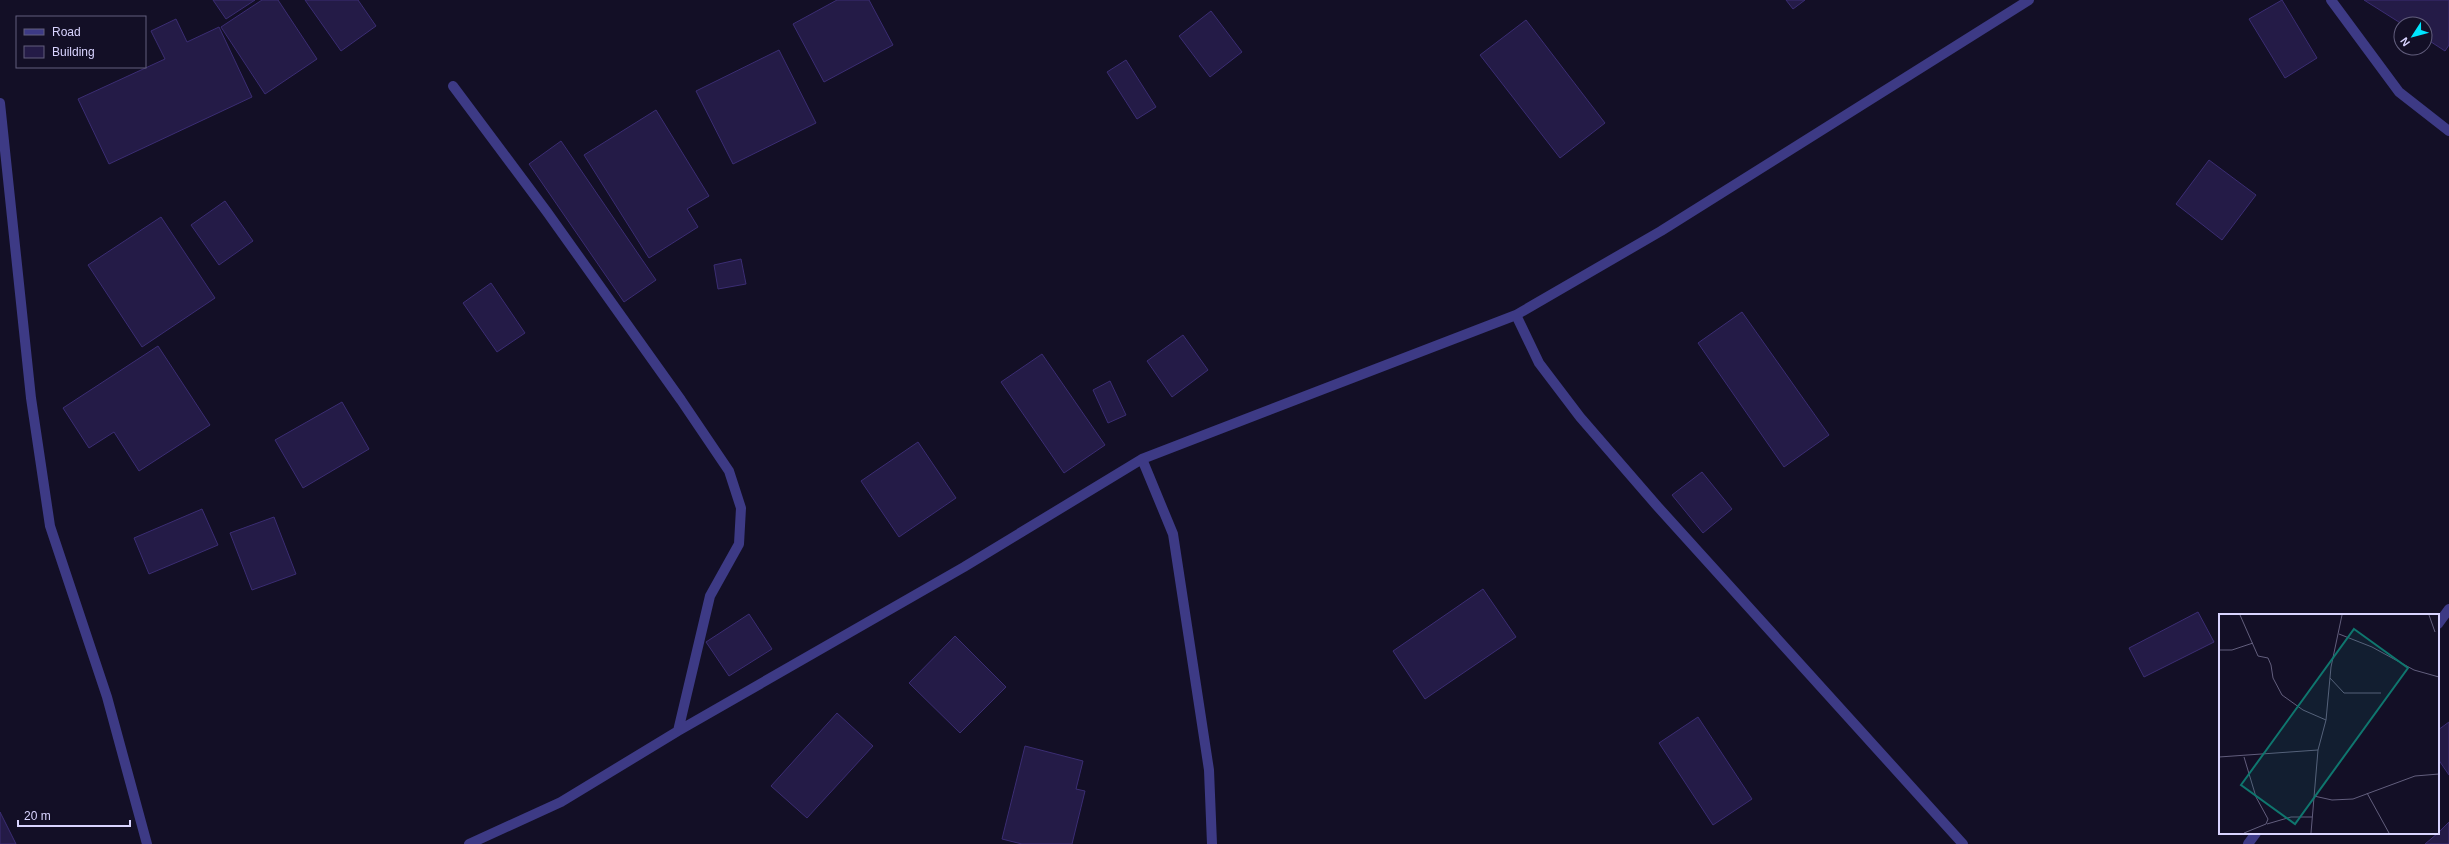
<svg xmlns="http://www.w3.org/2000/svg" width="2449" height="844" viewBox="0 0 2449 844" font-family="Helvetica,sans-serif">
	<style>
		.building { fill: #241b47; stroke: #3b2d73 }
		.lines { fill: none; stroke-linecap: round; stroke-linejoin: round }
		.minor { stroke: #3d3a85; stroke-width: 10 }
		.inset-road { fill: none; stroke: #625e7d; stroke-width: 1 }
		.view { fill: #0f766e; fill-opacity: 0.15; stroke: #0f766e; stroke-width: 2 }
		.inset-edge { fill: none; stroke: #d9d4ff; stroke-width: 2 }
	</style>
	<rect width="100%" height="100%" fill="#130f26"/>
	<path class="building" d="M 213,0 L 255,0 L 226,19 Z
		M 262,0 L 278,0 L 317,59 L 265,94 L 221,27 Z
		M 305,0 L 358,0 L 376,26 L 341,51 Z
		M 837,0 L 869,0 L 893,45 L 824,82 L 793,24 Z
		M 1786,0 L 1805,0 L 1793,9 Z
		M 2282,0 L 2317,58 L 2285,78 L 2249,19 Z
		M 2364,0 L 2449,0 L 2449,45 L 2445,51 L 2425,38 L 2425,24 L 2402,24 Z
		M 1211,11 L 1242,52 L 1210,77 L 1179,36 Z
		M 176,19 L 187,42 L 219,27 L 252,97 L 109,164 L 78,99 L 165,59 L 151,31 Z
		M 1526,20 L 1605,123 L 1560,158 L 1480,55 Z
		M 779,50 L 816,123 L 733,164 L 696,91 Z
		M 1126,60 L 1156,107 L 1137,119 L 1107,72 Z
		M 656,110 L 709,196 L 687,209 L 698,227 L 649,258 L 584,155 Z
		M 561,141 L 656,280 L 624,302 L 529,164 Z
		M 2209,160 L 2256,195 L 2222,240 L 2176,204 Z
		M 225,201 L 253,241 L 219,265 L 191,225 Z
		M 161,217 L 215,298 L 142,347 L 88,265 Z
		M 741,259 L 746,284 L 718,289 L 714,265 Z
		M 491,283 L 525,333 L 497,352 L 463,303 Z
		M 1742,312 L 1829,435 L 1784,467 L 1698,343 Z
		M 1183,335 L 1208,370 L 1172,397 L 1147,361 Z
		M 158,346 L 210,425 L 139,471 L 114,432 L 89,448 L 63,408 Z
		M 1042,354 L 1105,445 L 1064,473 L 1001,382 Z
		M 1110,381 L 1126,415 L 1108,423 L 1093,390 Z
		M 342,402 L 369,449 L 303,488 L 275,440 Z
		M 918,442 L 956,498 L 899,537 L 861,481 Z
		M 1702,472 L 1732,509 L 1703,533 L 1672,495 Z
		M 202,509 L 218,545 L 149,574 L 134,538 Z
		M 274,517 L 296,574 L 252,590 L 230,533 Z
		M 1483,589 L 1516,637 L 1425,699 L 1393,651 Z
		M 2198,612 L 2214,642 L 2144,677 L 2129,648 Z
		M 749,614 L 772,649 L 729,676 L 706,642 Z
		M 955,636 L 1006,687 L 960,733 L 909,683 Z
		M 837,713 L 873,746 L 807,818 L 771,786 Z
		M 1698,717 L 1752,799 L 1713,825 L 1659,743 Z
		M 2449,722 L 2449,775 L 2438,759 L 2438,730 Z
		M 1025,746 L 1083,761 L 1076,789 L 1085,791 L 1072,844 L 1022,844 L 1002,839 Z
		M 0,812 L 16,844 L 0,844 Z
		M 2449,822 L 2449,844 L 2425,844 L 2438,833 Z"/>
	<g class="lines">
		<path class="minor" d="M 2331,0 L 2399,92 L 2449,131
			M 453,86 L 547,212 L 681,400 L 729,471 L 741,508 L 739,544 L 710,596 L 678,731
			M 0,103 L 31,398 L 50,526 L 107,697 L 147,844
			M 1516,315 L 1539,363 L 1580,417 L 1658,507 L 1963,844
			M 1142,459 L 1173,534 L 1209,770 L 1212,844
			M 2438,624 L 2449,609
			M 469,844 L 561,802 L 678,731 L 964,567 L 1142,459 L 1516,315 L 1661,231 L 2029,0
			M 2248,844 L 2256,833"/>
	</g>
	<g transform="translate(2219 614)">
		<rect width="220" height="220" fill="#130f26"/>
		<path class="inset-road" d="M 21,1 L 39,42 L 49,44 L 52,51 L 54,64 L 63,81 L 84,96 L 107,106M 210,1 L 216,18M 120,20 L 153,33 L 195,56 L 220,63M 0,36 L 13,36 L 34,29M 111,64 L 125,79 L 162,79M 0,143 L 99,136M 25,143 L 37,183 L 49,205 L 47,210 L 25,219M 148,179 L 170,219M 95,182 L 113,186 L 134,185 L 196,162 L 220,160M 48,210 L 72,203 L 93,203M 92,219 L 99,136 L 107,106 L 112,53 L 123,1"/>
		<path class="view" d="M 135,15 L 189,54 L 76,210 L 22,171 Z"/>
		<rect width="220" height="220" class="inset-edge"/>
	</g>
	<rect x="16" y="16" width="130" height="52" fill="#130f26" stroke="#625e7d"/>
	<rect x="24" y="29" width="20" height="6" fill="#3d3a85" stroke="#625e7d"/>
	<text x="52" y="36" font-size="12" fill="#d9d4ff">Road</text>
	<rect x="24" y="46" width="20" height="12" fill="#241b47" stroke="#625e7d"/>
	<text x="52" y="56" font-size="12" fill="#d9d4ff">Building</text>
	<g transform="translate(2413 36) rotate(234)"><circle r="19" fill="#130f26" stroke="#625e7d"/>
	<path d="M0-3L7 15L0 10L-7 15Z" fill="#00e5ff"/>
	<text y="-6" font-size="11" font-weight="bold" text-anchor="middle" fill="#d9d4ff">N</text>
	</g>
	<path d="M18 820v6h112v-6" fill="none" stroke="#d9d4ff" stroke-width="2"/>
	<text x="24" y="820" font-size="12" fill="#d9d4ff" stroke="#130f26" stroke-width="3" paint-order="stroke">20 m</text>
</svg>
